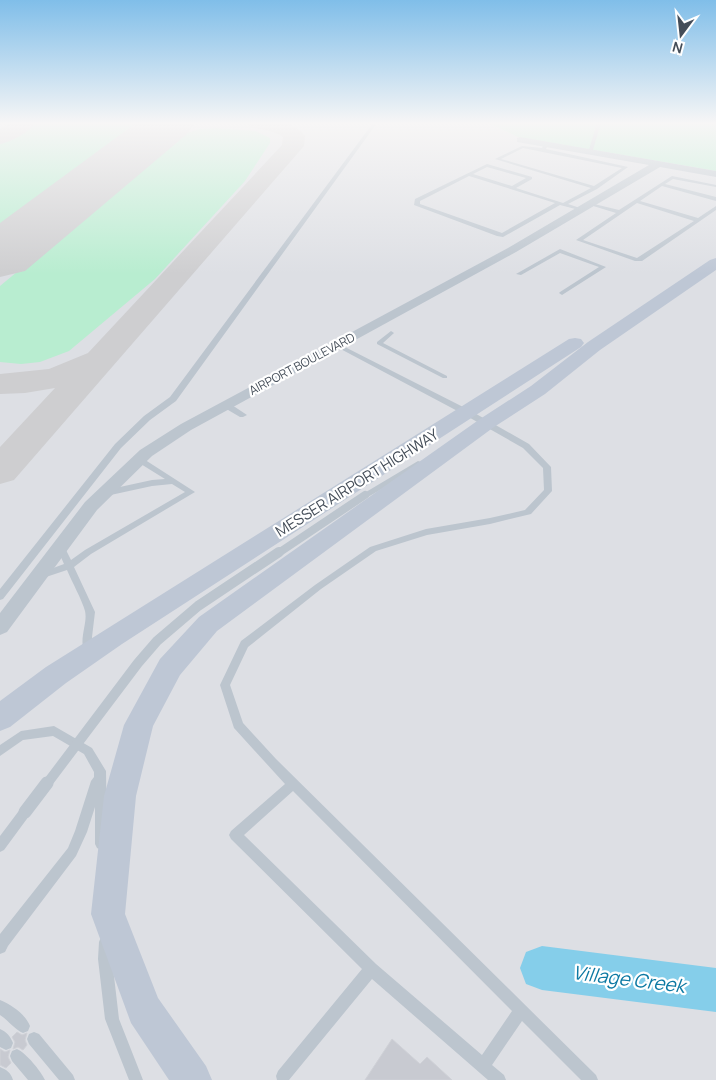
<svg xmlns="http://www.w3.org/2000/svg" width="716" height="1080" viewBox="0 0 716 1080" font-family="Manrope,sans-serif">
	<style>
		.airport { fill: #dddfe4 }
		.green { fill: #b8edd0 }
		.lines { fill: none; stroke-linecap: round; stroke-linejoin: round }
		.river { fill: #85ceea; fill-rule: evenodd }
		.taxiway { fill: #ceced0; fill-rule: evenodd }
		.runway { fill: #ceced0; fill-rule: evenodd }
		.building { fill: #c8cad1; stroke: #cfd1d7 }
		.lane { fill: #bcc5ce; fill-rule: evenodd }
		.street { fill: #bcc5ce; fill-rule: evenodd }
		.secondary { fill: #bec7d5; fill-rule: evenodd }
		.lane-bridge-far2 { stroke: #bcc5ce; stroke-width: 8 }
		.lane-bridge-far1 { stroke: #bcc5ce; stroke-width: 10 }
		.lane-bridge { stroke: #bcc5ce; stroke-width: 13 }
		.labels { text-anchor: middle; stroke-width: 4.5; stroke-linejoin: round; paint-order: stroke }
		.far-street-label { font-size: 12px; fill: #444d58; stroke: #fff }
		.street-label { font-size: 15px; fill: #444d58; stroke: #fff }
		.near-water-label { font-size: 19px; font-style: italic; fill: #0d79a3; stroke: #fff }
	</style>
	<rect width="100%" height="100%" fill="#eeebeb"/>
	<path class="airport" d="M 0,123 L 488,123 L 518,137 L 716,171 L 716,1080 L 0,1080 Z"/>
	<path class="green" d="M 37,123 L 142,123 L 0,229 L 0,144 Z
		M 488,123 L 716,123 L 716,171 L 518,137 Z
		M 217,128 L 255,131 L 270,138 L 270,143 L 245,181 L 155,279 L 69,351 L 40,362 L 21,364 L 0,362 L 0,286 L 182,135 L 199,129 Z"/>
	<g class="lines">
		<path class="river" d="M 542,946 L 716,968 L 716,1012 L 542,990 L 526,984 L 520,968 L 526,952 Z"/>
		<path class="taxiway" d="M 10,123 L 35,123 C 28,133 11,142 0,144 L 0,129 Z
			M 248,123 C 268,123 292,118 305,136 L 304,146 L 14,480 L 0,484 L 0,447 L 55,388 L 25,393 L 0,394 L 0,374 L 49,369 L 88,353 L 282,145 L 283,137 C 273,130 262,130 251,127 Z"/>
		<path class="runway" d="M 136,123 L 195,123 L 187,134 L 25,271 L 0,277 L 0,223 Z"/>
	</g>
	<path class="building" d="M 17,1032 L 22,1035 L 27,1033 L 25,1040 L 27,1045 L 23,1050 L 18,1047 L 13,1049 L 15,1042 L 12,1037 Z
		M 392,1039 L 420,1064 L 427,1057 L 452,1080 L 365,1080 Z
		M 0,1049 L 5,1052 L 10,1050 L 8,1057 L 11,1063 L 6,1068 L 0,1065 Z"/>
	<g class="lines">
		<path class="lane" d="M 373,123 L 377,123 L 176,401 L 150,420 L 121,448 L 3,599 L 0,600 L 0,589 L 115,444 L 144,416 L 170,397 Z
			M 597,123 L 601,123 L 592,153 L 590,154 L 588,153 Z
			M 544,144 L 548,145 L 546,149 L 628,167 L 597,189 L 568,204 L 583,209 L 583,211 L 560,205 L 503,237 L 497,236 L 414,205 L 415,199 L 487,164 L 532,177 L 532,179 L 516,188 L 563,203 L 591,188 L 495,159 L 522,146 L 542,148 ZM 523,148 L 622,168 L 594,186 L 501,159 ZM 487,167 L 526,178 L 512,186 L 473,174 ZM 469,176 L 555,203 L 502,233 L 420,204 L 420,201 Z
			M 672,176 L 716,185 L 716,187 L 673,179 L 665,184 L 716,197 L 716,201 L 662,186 L 640,201 L 698,218 L 716,206 L 716,210 L 642,261 L 635,261 L 576,240 L 616,213 L 590,205 L 590,203 L 619,210 ZM 637,203 L 694,221 L 637,258 L 583,240 Z
			M 560,249 L 606,267 L 562,295 L 559,293 L 560,292 L 599,267 L 560,253 L 521,275 L 516,274 Z
			M 391,331 L 394,333 L 383,343 L 447,376 L 447,378 L 443,378 L 377,344 L 377,342 Z
			M 337,343 L 471,411 L 529,444 L 551,467 L 552,491 L 531,514 L 490,524 L 427,535 L 376,551 L 321,589 L 248,647 L 230,685 L 243,723 L 276,759 L 596,1075 L 598,1080 L 581,1080 L 522,1021 L 492,1065 L 504,1075 L 506,1080 L 488,1080 L 372,979 L 289,1080 L 277,1080 L 276,1076 L 278,1071 L 362,969 L 231,839 L 229,835 L 231,831 L 285,784 L 234,728 L 220,685 L 241,641 L 315,585 L 370,547 L 426,529 L 490,518 L 525,510 L 544,490 L 543,468 L 523,448 L 465,415 L 335,346 L 334,345 ZM 293,791 L 512,1011 L 482,1055 L 376,964 L 244,835 Z
			M 223,403 L 229,403 L 247,415 L 243,417 L 240,417 L 223,407 Z
			M 139,456 L 195,492 L 91,554 L 74,567 L 95,612 L 92,637 L 94,652 L 93,655 L 89,656 L 85,655 C 78,638 88,624 85,611 C 82,600 72,582 67,570 L 43,578 L 40,577 L 38,575 L 40,573 L 64,564 L 56,546 L 57,544 L 63,544 L 71,560 L 85,550 L 185,492 L 172,484 L 152,486 L 106,496 L 103,495 L 102,493 L 106,490 L 152,480 L 165,479 L 136,461 L 135,459 L 136,457 Z
			M 418,461 L 421,462 L 422,464 L 421,466 L 368,497 L 362,497 L 361,495 Z
			M 54,726 L 92,748 L 106,771 L 107,844 L 105,848 L 101,850 L 97,848 L 95,844 L 95,807 L 87,832 L 76,856 L 8,946 L 5,952 L 0,954 L 0,934 L 68,848 L 75,831 L 91,781 L 94,777 L 94,772 L 84,754 L 53,736 L 23,740 L 0,756 L 0,745 L 21,731 Z
			M 25,806 L 29,808 L 31,812 L 29,816 L 4,850 L 0,852 L 0,836 L 21,808 Z
			M 106,935 L 111,937 L 113,942 L 112,959 L 119,1019 L 143,1080 L 129,1080 L 105,1019 L 98,959 L 99,942 L 101,937 Z
			M 0,1000 C 12,1005 25,1014 30,1026 L 28,1031 L 23,1033 C 14,1029 8,1020 0,1015 Z
			M 0,1029 C 7,1032 10,1036 13,1043 L 11,1048 L 6,1050 L 0,1047 Z
			M 34,1032 L 39,1034 L 73,1075 L 75,1080 L 59,1080 L 29,1044 L 27,1039 L 29,1034 Z
			M 17,1049 C 26,1053 41,1071 45,1080 L 28,1080 L 12,1061 L 10,1056 L 12,1051 Z
			M 0,1067 C 7,1070 11,1073 13,1080 L 0,1080 Z"/>
		<path class="street" d="M 520,137 L 716,171 L 716,177 L 660,167 L 516,252 L 191,430 L 152,456 L 97,510 L 7,632 L 0,635 L 0,613 L 85,502 L 140,450 L 181,424 L 508,248 L 649,165 L 517,142 L 517,138 Z"/>
		<path class="secondary" d="M 716,258 L 716,270 L 600,350 L 545,394 L 494,427 L 217,631 L 180,675 L 153,726 L 136,796 L 125,914 L 158,998 L 206,1066 L 212,1080 L 169,1080 L 131,1023 L 91,914 L 104,796 L 124,725 L 160,659 L 199,617 L 480,419 L 531,386 L 588,342 L 710,260 Z
			M 575,338 L 581,339 L 584,343 L 581,347 L 122,644 L 66,683 L 10,727 L 0,731 L 0,701 L 46,667 L 569,339 Z"/>
		<path class="lane-bridge-far2" d="M 277,554 L 365,495"/>
		<path class="lane-bridge-far1" d="M 46,785 L 138,663 L 157,641 L 198,606 L 279,552"/>
		<path class="lane-bridge" d="M 25,812 L 47,783"/>
	</g>
	<linearGradient id="sky" x2="0" y2="1"><stop stop-color="#80bee9"/><stop offset="0.45" stop-color="#f7f6f6"/><stop offset="1" stop-color="#f7f6f6" stop-opacity="0"/></linearGradient>
	<rect width="716" height="274" fill="url(#sky)"/>
	<g class="labels">
		<g class="far-street-label">
			<text transform="translate(302 364) rotate(-28)" y="4">AIRPORT BOULEVARD</text>
		</g>
		<g class="street-label">
			<text transform="translate(357 483) rotate(-32)" y="5">MESSER AIRPORT HIGHWAY</text>
		</g>
		<g class="near-water-label">
			<text transform="translate(629 979) rotate(7)" y="7">Village Creek</text>
		</g>
	</g>
	<g transform="translate(681 35) rotate(195)" stroke="#ffffff" stroke-width="4" paint-order="stroke">
	<path d="M0-4L9 19L0 12L-9 19Z" fill="#444d58"/>
	<text y="-8" font-size="14" font-weight="bold" text-anchor="middle" fill="#444d58">N</text>
	</g>
</svg>
